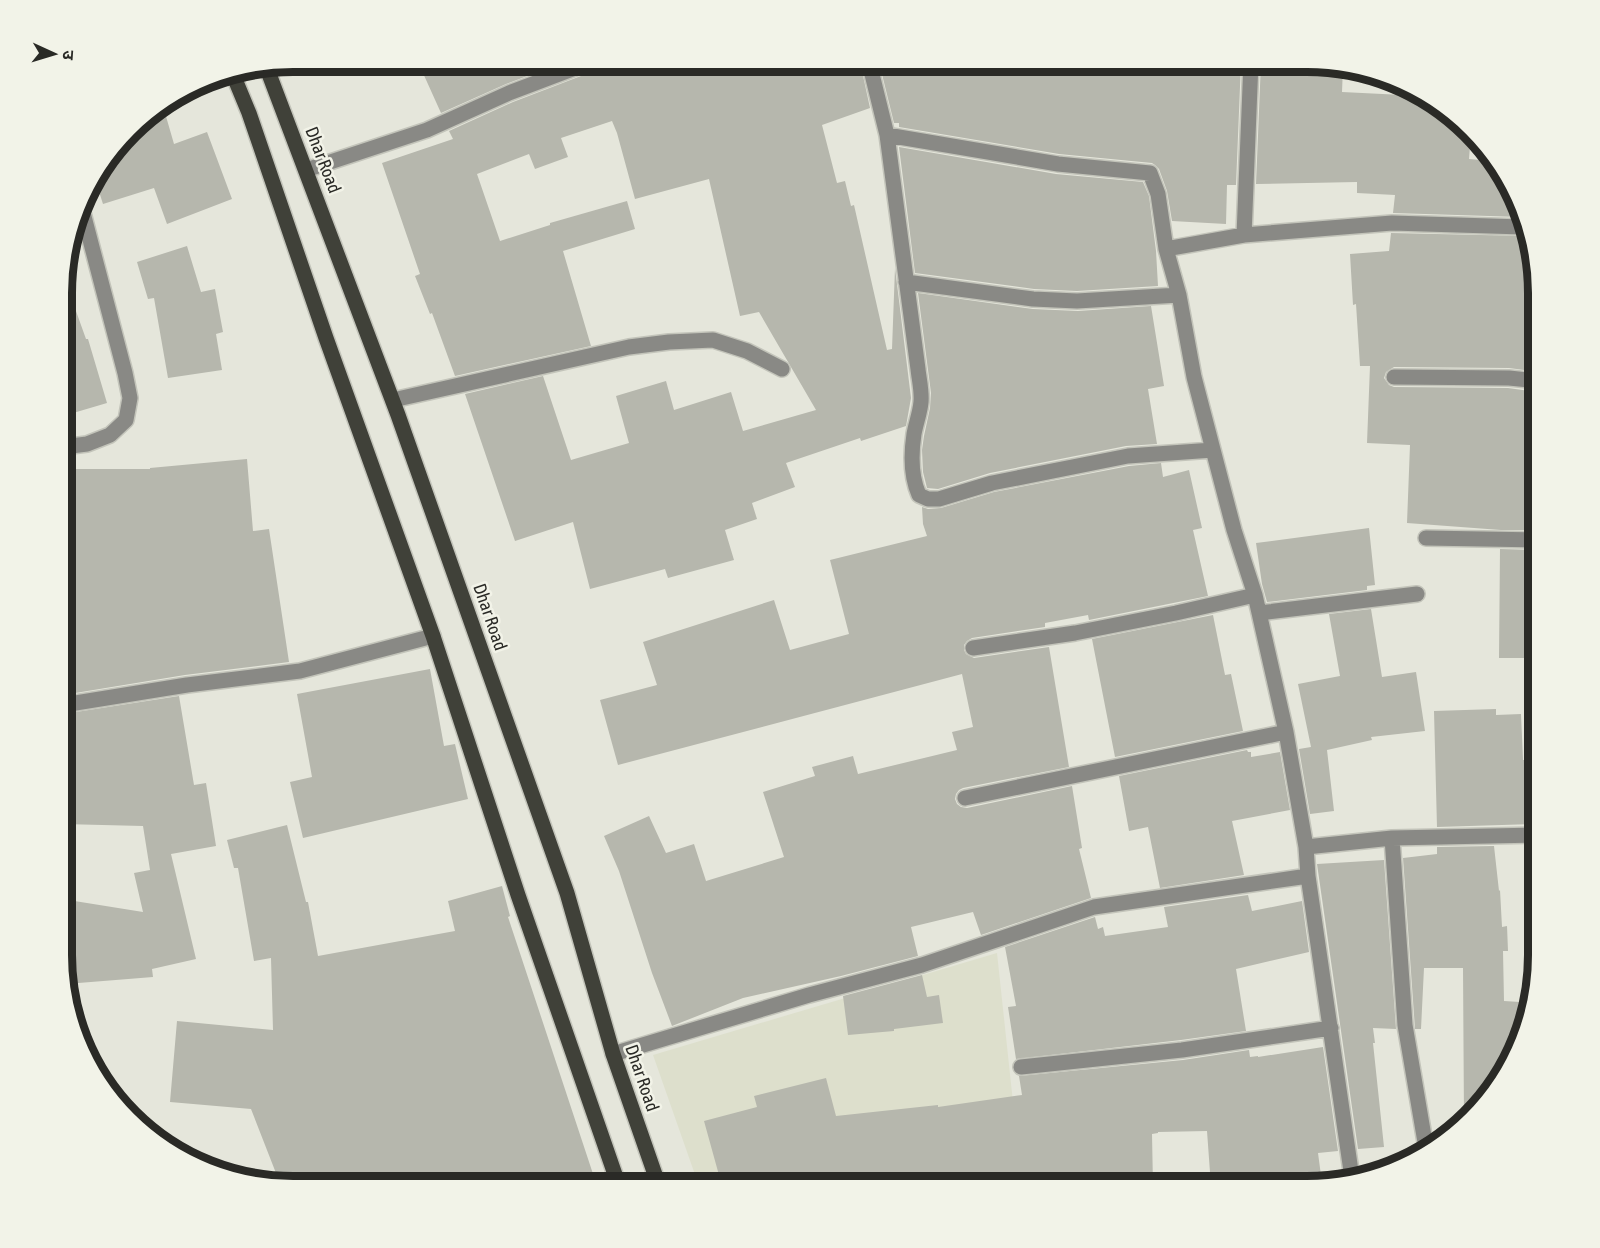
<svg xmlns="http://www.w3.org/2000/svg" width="1600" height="1248" viewBox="0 0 1600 1248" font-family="'Asap Condensed','Noto Sans Devanagari',sans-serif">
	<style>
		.built { fill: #dddfcc }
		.building { fill: #b6b7ad }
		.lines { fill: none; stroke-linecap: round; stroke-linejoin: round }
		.minor-casing { stroke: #c3c4ba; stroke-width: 18 }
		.major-casing { stroke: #c3c4ba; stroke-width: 18 }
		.minor { stroke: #898985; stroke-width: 15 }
		.major { stroke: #404139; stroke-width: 15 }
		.labels { text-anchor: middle; stroke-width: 5; stroke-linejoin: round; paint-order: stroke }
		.street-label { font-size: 18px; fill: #2a2a26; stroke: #f2f3e8 }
		.rim { fill: none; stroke: #2a2a26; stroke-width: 8 }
	</style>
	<rect width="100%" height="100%" fill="#e5e6db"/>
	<path class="built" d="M 997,953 L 1022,1186 L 699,1186 L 653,1055 Z"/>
	<path class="building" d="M 418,62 L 549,62 L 551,67 L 506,84 L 441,113 Z
		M 609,62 L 860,62 L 870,108 L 822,125 L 837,183 L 845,181 L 851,206 L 854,205 L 887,350 L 892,349 L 895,268 L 911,398 L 906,426 L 861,441 L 860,438 L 786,463 L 795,487 L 752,503 L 757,519 L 725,530 L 734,560 L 668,578 L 665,569 L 590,589 L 573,522 L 515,541 L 465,394 L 543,376 L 571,460 L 629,443 L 616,396 L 666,381 L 674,410 L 731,392 L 743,431 L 816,410 L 759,312 L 740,316 L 709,179 L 635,199 L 617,133 L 612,121 L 561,138 L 568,157 L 535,169 L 529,154 L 477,174 L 500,241 L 550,225 L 550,223 L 627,201 L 635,229 L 563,251 L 591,346 L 455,376 L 432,313 L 430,314 L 415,276 L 420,274 L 382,163 L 453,139 L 449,131 L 513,102 L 594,71 L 600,64 Z
		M 879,62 L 1001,62 L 1051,66 L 1051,63 L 1125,70 L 1125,62 L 1241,62 L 1236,185 L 1227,185 L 1226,224 L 1172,221 L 1167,191 L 1159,169 L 1155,165 L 1152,163 L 1059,154 L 899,127 L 899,123 L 894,123 Z
		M 1261,62 L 1322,62 L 1343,67 L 1342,92 L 1423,96 L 1460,119 L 1471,133 L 1469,159 L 1492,161 L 1515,191 L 1521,217 L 1393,213 L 1395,195 L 1357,193 L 1357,182 L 1256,184 Z
		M 163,106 L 174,144 L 207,132 L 232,199 L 167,224 L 154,188 L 103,204 L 94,176 L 141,119 Z
		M 899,147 L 1056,174 L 1143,182 L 1149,196 L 1156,251 L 1158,286 L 1077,291 L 1034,289 L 915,273 Z
		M 1391,233 L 1525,236 L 1538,292 L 1538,315 L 1533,371 L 1509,368 L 1394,367 L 1386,372 L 1384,378 L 1389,385 L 1394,387 L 1508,388 L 1538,392 L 1538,530 L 1501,530 L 1407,523 L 1410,445 L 1367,443 L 1370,366 L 1360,366 L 1356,304 L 1353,305 L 1350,254 L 1389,251 Z
		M 187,246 L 201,292 L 215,289 L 223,332 L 216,334 L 222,370 L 168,378 L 154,298 L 148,299 L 137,262 Z
		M 67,286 L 86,339 L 88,339 L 107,403 L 63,416 L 63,287 Z
		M 918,293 L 1033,309 L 1078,311 L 1151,306 L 1164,386 L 1148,389 L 1157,444 L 1126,446 L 990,473 L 938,489 L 927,488 L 923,472 L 922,450 L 924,436 L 930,408 L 931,393 Z
		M 247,459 L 253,531 L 269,529 L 289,662 L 185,675 L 63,695 L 63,469 L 150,469 L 150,468 Z
		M 1161,463 L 1163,477 L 1189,470 L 1202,528 L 1193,530 L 1208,596 L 1089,620 L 1088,615 L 1045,623 L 1045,627 L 972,638 L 967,641 L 964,645 L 964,650 L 966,654 L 974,658 L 1049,647 L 1069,767 L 963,788 L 959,790 L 956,794 L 955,799 L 957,804 L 961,807 L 967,808 L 1072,786 L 1082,848 L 1079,849 L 1091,898 L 981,935 L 973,912 L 911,927 L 918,956 L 841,976 L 743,998 L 672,1026 L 652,973 L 619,871 L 604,836 L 649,816 L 666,853 L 694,844 L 706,881 L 784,857 L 763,792 L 815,776 L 812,767 L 853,756 L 858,774 L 957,750 L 952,732 L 973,727 L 962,674 L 618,765 L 600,700 L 657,685 L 643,642 L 774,600 L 790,650 L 849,634 L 830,560 L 927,536 L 923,524 L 922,507 L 928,509 L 941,508 L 994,492 L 1129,466 Z
		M 1369,528 L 1375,585 L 1367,586 L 1367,590 L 1267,602 L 1262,584 L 1256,543 Z
		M 1500,549 L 1538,550 L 1538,658 L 1499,658 Z
		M 1371,609 L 1382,677 L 1416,672 L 1425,731 L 1371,737 L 1372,740 L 1327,750 L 1334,811 L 1310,814 L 1299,749 L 1311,747 L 1298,684 L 1340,676 L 1329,614 Z
		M 1213,615 L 1225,675 L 1231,674 L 1243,731 L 1115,757 L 1092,639 Z
		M 430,669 L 444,746 L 455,744 L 468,799 L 303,838 L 290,782 L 312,777 L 297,694 Z
		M 179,696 L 194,785 L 206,783 L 216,846 L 171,854 L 196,959 L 152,969 L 153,977 L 66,984 L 62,971 L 62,899 L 143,912 L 134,873 L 150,870 L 143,826 L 62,824 L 63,714 Z
		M 1496,709 L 1496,715 L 1521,714 L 1523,760 L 1527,760 L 1528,773 L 1538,772 L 1538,824 L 1437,827 L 1434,711 Z
		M 1247,750 L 1248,752 L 1251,752 L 1251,757 L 1280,752 L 1290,810 L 1232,821 L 1244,875 L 1160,888 L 1148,827 L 1129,831 L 1119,776 Z
		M 287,825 L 306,902 L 308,902 L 318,956 L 455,931 L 448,901 L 502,886 L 510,916 L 508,917 L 597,1186 L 281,1186 L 251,1109 L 170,1102 L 177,1021 L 273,1030 L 271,958 L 254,961 L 238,868 L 234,868 L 227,840 Z
		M 1494,846 L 1499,891 L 1500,890 L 1502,927 L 1507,926 L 1508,951 L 1503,951 L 1504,1001 L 1520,1002 L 1518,1049 L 1481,1108 L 1464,1120 L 1463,968 L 1424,968 L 1421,1029 L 1415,1029 L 1403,858 L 1437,854 L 1437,847 Z
		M 1384,860 L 1396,1029 L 1373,1028 L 1375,1043 L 1373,1043 L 1384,1147 L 1358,1149 L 1317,864 Z
		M 1248,895 L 1252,911 L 1302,901 L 1309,952 L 1236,969 L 1246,1031 L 1181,1040 L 1016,1059 L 1008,1007 L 1016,1006 L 1005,947 L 1095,917 L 1098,929 L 1103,927 L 1105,936 L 1168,927 L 1164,907 Z
		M 922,975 L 927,997 L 939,995 L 943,1023 L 894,1029 L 894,1031 L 848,1035 L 843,996 Z
		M 1323,1047 L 1338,1151 L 1318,1153 L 1322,1183 L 1301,1186 L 1211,1186 L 1207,1131 L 1158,1132 L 1158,1133 L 1152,1134 L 1153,1186 L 722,1186 L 704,1121 L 757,1107 L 754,1096 L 826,1078 L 836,1116 L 938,1105 L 938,1107 L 1022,1095 L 1019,1076 L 1183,1060 L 1249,1050 L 1250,1057 L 1258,1056 L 1258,1057 Z"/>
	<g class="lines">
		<g class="minor-casing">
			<path id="minor" d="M 869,62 L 887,135 L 918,369 C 919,379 922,391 921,402 C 920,413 916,423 914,434 C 911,454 911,477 919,495 L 928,499 L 939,499 L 992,483 L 1128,456 L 1213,450
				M 887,135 L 1058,164 L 1150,173 L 1158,194 L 1166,249 L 1179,295 L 1194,377 L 1234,530 L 1255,595 L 1286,732 L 1306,847 L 1308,876 L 1352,1178
				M 306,170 L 427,130 L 509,93 L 591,62
				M 1244,235 L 1251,62
				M 1166,249 L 1244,235 L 1392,223 L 1523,227
				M 906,282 L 1033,299 L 1077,301 L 1179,295
				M 1394,377 L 1509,378 L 1538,381
				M 393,400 L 629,347 L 669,342 L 713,340 L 747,351 L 782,369
				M 63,447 L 87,444 L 110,435 L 126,420 L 130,398 L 125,373 L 82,209
				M 1426,538 L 1538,540
				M 1259,613 L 1417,594
				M 973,648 L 1075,633 L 1176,613 L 1255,595
				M 63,705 L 187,685 L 300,671 L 433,636
				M 965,798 L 1286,732
				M 1392,838 L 1405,1025 L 1426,1148
				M 1306,847 L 1392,838 L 1538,835
				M 613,1054 L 809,995 L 922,965 L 1094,907 L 1308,876
				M 1021,1067 L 1182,1050 L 1331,1028"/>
		</g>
		<g class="major-casing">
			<path id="major" d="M 266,66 L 398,415 L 567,893 L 613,1054 L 659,1186
				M 232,72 L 249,113 L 326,338 L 433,636 L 518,895 L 619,1186"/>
		</g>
		<use href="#minor" class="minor"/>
		<use href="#major" class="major"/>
	</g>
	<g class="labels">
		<g class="street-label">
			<text transform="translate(323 160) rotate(69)" y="6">Dhar Road</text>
			<text transform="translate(490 617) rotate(71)" y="6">Dhar Road</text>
			<text transform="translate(642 1078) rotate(71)" y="6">Dhar Road</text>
		</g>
	</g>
	<path d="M0 0H1600V1248H0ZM293 72H1307A221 221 0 0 1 1528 293V955A221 221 0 0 1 1307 1176H293A221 221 0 0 1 72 955V293A221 221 0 0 1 293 72Z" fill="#f2f3e8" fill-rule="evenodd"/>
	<path class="rim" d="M293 72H1307A221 221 0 0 1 1528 293V955A221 221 0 0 1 1307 1176H293A221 221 0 0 1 72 955V293A221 221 0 0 1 293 72Z"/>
	<g transform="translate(54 54) rotate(94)" stroke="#f2f3e8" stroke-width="4.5" paint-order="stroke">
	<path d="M0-4.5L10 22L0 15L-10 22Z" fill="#2a2a26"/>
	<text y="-9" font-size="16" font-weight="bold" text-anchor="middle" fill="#2a2a26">उ</text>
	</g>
</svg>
